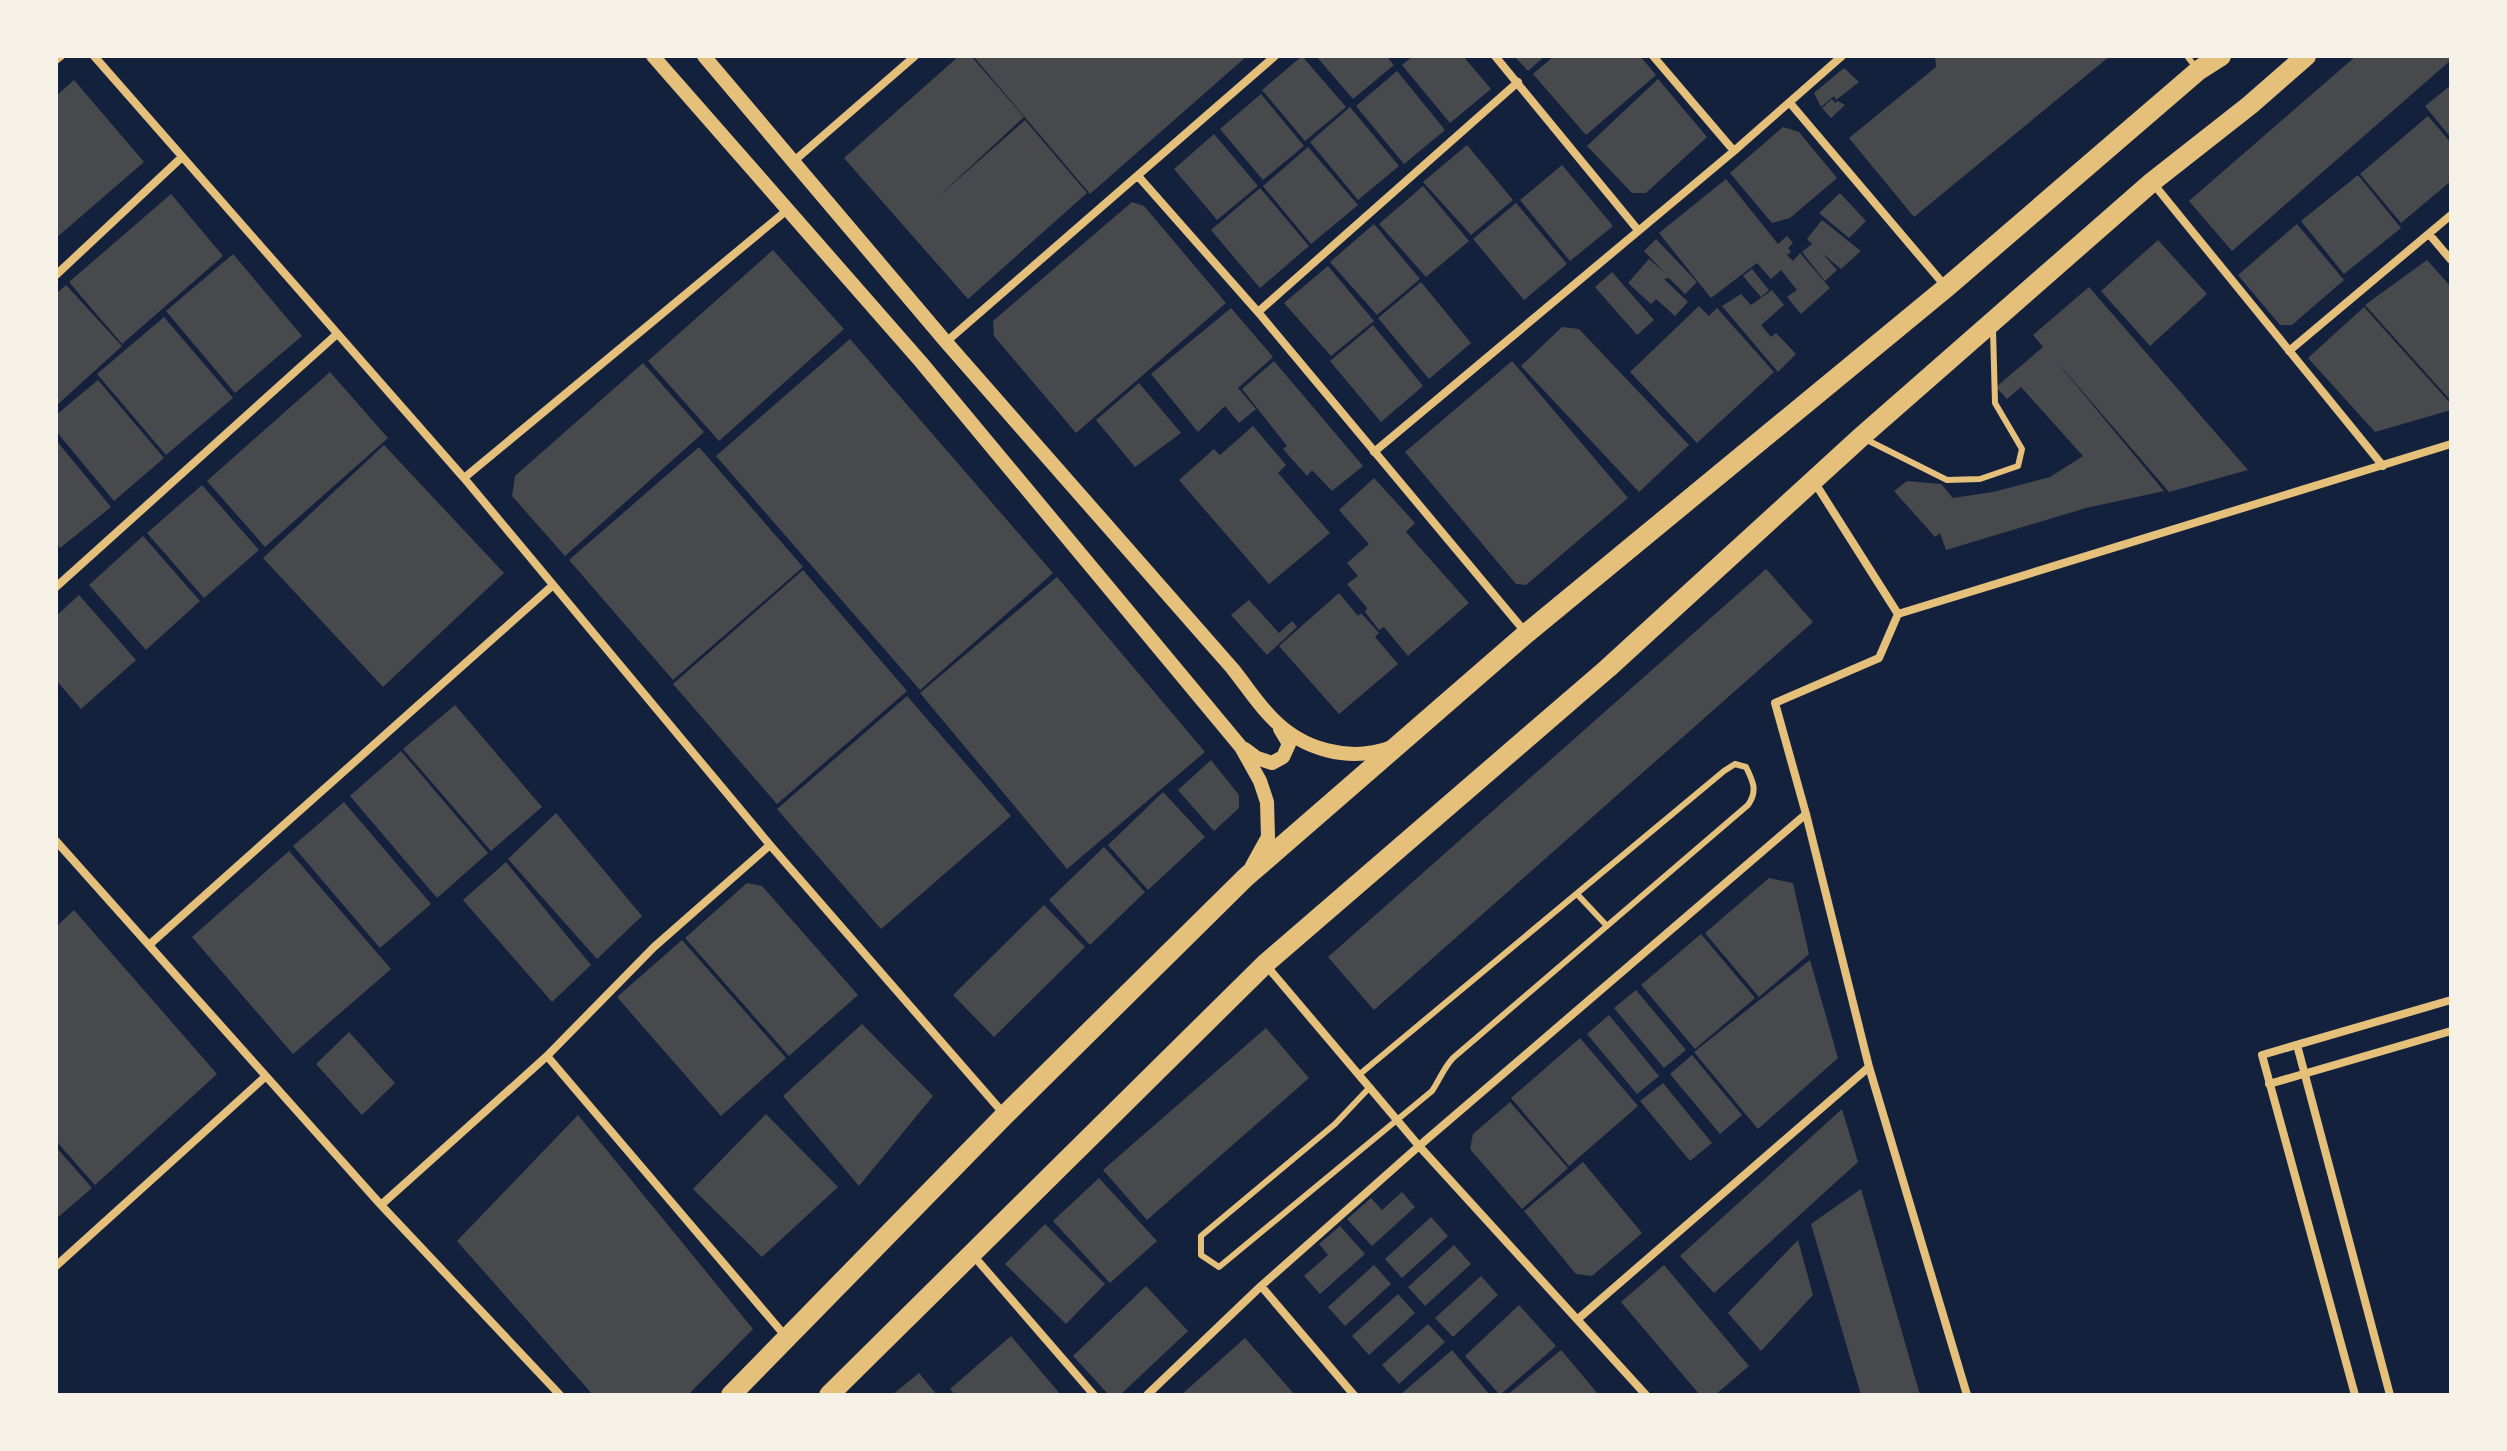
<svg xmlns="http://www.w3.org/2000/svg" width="2507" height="1451" viewBox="0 0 2507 1451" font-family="'PT Sans',sans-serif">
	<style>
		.building { fill: #48494c }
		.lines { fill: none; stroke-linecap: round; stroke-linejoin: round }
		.service { stroke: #e5c07b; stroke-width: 6 }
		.minor { stroke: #e5c07b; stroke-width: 8 }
		.tertiary { stroke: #e5c07b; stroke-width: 14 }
		.primary { stroke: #e5c07b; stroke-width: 20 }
	</style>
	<rect width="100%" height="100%" fill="#14213d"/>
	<path class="building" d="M 959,56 L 971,56 L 1024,117 L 939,196 L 1025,120 L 1087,193 L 968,299 L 844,158 Z
		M 973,56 L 1247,56 L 1090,194 Z
		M 1302,56 L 1346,107 L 1305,141 L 1262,90 Z
		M 1316,56 L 1386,56 L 1394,65 L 1353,99 Z
		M 1413,56 L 1463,56 L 1491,89 L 1450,123 L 1402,65 Z
		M 1514,56 L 1545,56 L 1528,71 Z
		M 1554,56 L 1640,56 L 1656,75 L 1586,135 L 1533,74 Z
		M 1935,56 L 2110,56 L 1914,217 L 1849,138 L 1936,67 Z
		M 2356,56 L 2451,56 L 2451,60 L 2232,251 L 2189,201 Z
		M 1844,68 L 1859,82 L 1836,100 L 1834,96 L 1821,107 L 1814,93 Z
		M 1397,71 L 1445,130 L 1404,164 L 1356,106 Z
		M 1658,79 L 1707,137 L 1646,193 L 1632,193 L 1587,146 Z
		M 74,80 L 144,162 L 56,238 L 56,96 Z
		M 2451,85 L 2451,138 L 2425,106 Z
		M 1261,94 L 1304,146 L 1263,180 L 1220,129 Z
		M 1832,99 L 1835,103 L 1838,101 L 1845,105 L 1831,118 L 1822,108 Z
		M 1350,107 L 1399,166 L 1358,200 L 1310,142 Z
		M 2428,116 L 2451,143 L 2451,181 L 2401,223 L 2360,174 Z
		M 1783,127 L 1799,132 L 1837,178 L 1790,218 L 1772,223 L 1730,173 Z
		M 1214,134 L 1258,186 L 1217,220 L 1174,169 Z
		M 1467,145 L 1513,200 L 1471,235 L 1423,182 Z
		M 1308,147 L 1358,205 L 1311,244 L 1263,186 Z
		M 1562,165 L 1613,226 L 1570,261 L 1520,200 Z
		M 2358,175 L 2401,228 L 2344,274 L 2301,221 Z
		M 1726,179 L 1778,244 L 1787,236 L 1793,243 L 1788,248 L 1791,252 L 1787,255 L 1793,261 L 1800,253 L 1830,288 L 1801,314 L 1787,297 L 1797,290 L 1781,270 L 1771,279 L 1757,263 L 1711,298 L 1659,233 Z
		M 1423,186 L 1469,241 L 1426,277 L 1379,224 Z
		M 1260,188 L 1309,246 L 1260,288 L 1211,230 Z
		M 1840,193 L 1866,221 L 1849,238 L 1819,213 Z
		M 171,194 L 223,256 L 122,344 L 69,282 Z
		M 1132,202 L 1144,206 L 1226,303 L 1076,433 L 994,336 L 993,321 Z
		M 1516,203 L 1567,264 L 1524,300 L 1473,239 Z
		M 1822,220 L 1861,251 L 1841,269 L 1822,253 L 1837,270 L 1825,281 L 1802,252 L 1812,244 L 1807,239 Z
		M 1374,224 L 1420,279 L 1377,315 L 1330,262 Z
		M 2297,224 L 2344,280 L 2292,325 L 2280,325 L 2238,275 Z
		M 1656,239 L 1697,282 L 1685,294 L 1669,278 L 1664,279 L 1688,302 L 1675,316 L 1656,299 L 1651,304 L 1628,283 L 1649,259 L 1665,273 L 1644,251 Z
		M 2158,240 L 2207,294 L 2150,346 L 2101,291 Z
		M 773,250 L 844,329 L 719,441 L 648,361 Z
		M 233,254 L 302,336 L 235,393 L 166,311 Z
		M 2427,260 L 2451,287 L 2451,401 L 2365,305 Z
		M 1328,266 L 1374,321 L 1331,356 L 1284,303 Z
		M 1752,269 L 1769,290 L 1761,297 L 1743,276 Z
		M 1612,272 L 1654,320 L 1637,335 L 1595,287 Z
		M 1421,282 L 1471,343 L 1429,379 L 1378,318 Z
		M 66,285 L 122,346 L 56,406 L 56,294 Z
		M 2089,287 L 2248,470 L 2169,492 L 2052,356 L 2164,491 L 2086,508 L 1946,550 L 1940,533 L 1935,537 L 1894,491 L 1907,481 L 1941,484 L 1953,498 L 1993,492 L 2050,477 L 2083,456 L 2021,387 L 2007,399 L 1996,387 L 2043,347 L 2033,335 Z
		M 1772,290 L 1784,305 L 1761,325 L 1771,337 L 1776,333 L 1796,354 L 1778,372 L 1722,306 L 1741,294 L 1751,305 Z
		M 1699,306 L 1709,316 L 1717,308 L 1774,372 L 1697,443 L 1630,372 Z
		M 2364,307 L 2451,404 L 2451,410 L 2375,432 L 2308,358 Z
		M 1231,308 L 1273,357 L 1238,388 L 1256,409 L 1239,423 L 1225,406 L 1198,432 L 1151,374 Z
		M 164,317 L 233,398 L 166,455 L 97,374 Z
		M 1373,325 L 1423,386 L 1381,422 L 1330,361 Z
		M 1562,327 L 1579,329 L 1689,445 L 1639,492 L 1521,366 Z
		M 850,339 L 1053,573 L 920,690 L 716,456 Z
		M 1274,361 L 1363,466 L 1332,491 L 1312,470 L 1307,476 L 1283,449 L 1287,446 L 1242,389 Z
		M 1512,361 L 1628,498 L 1526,585 L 1516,584 L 1405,452 Z
		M 643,363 L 704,432 L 565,556 L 512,496 L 515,476 Z
		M 330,372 L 388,438 L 265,547 L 207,481 Z
		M 98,380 L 164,458 L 114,501 L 56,431 L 56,415 Z
		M 1139,383 L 1181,433 L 1135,467 L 1096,420 Z
		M 1253,426 L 1286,465 L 1278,473 L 1330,533 L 1269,584 L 1179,480 L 1214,449 L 1220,455 Z
		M 56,440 L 111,507 L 60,548 L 56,543 Z
		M 384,445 L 504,573 L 383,687 L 263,558 Z
		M 699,447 L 803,567 L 673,680 L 569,560 Z
		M 1374,478 L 1415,523 L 1406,532 L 1469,603 L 1408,656 L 1384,627 L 1379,630 L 1365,612 L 1367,608 L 1347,584 L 1358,576 L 1347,563 L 1369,544 L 1339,510 Z
		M 202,485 L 259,550 L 204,598 L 147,533 Z
		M 143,536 L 200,601 L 146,650 L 89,585 Z
		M 1766,569 L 1813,622 L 1374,1010 L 1328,957 Z
		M 803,570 L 907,691 L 777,804 L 673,684 Z
		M 1057,577 L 1205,752 L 1067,869 L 920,693 Z
		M 1339,593 L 1358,616 L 1361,613 L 1379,633 L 1375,637 L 1398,664 L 1339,714 L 1279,646 Z
		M 79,595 L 136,660 L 81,709 L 56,680 L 56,616 Z
		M 1249,600 L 1279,633 L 1292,621 L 1297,627 L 1267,655 L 1231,615 Z
		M 907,696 L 1011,816 L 881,929 L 777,809 Z
		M 455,705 L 542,807 L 491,851 L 403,749 Z
		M 401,751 L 488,853 L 437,898 L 350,796 Z
		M 1211,760 L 1239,795 L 1239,808 L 1214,831 L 1178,790 Z
		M 1163,792 L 1205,837 L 1148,890 L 1108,845 Z
		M 344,802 L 431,904 L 380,948 L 293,846 Z
		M 556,813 L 642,916 L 597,959 L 508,859 Z
		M 1104,847 L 1145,892 L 1090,945 L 1049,900 Z
		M 289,851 L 391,969 L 293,1054 L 192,937 Z
		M 506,862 L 591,965 L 552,1002 L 463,900 Z
		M 1769,878 L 1793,883 L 1809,954 L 1759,997 L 1705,933 Z
		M 747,883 L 762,886 L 858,995 L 789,1056 L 685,938 Z
		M 1044,905 L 1085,947 L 994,1037 L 953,995 Z
		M 74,910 L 217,1074 L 95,1185 L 56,1141 L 56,927 Z
		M 1701,934 L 1755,998 L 1695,1049 L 1641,985 Z
		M 682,940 L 786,1058 L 721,1116 L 617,997 Z
		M 1810,960 L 1838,1058 L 1758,1129 L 1694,1052 Z
		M 1636,990 L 1686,1050 L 1664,1068 L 1614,1008 Z
		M 1609,1015 L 1659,1076 L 1637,1094 L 1587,1034 Z
		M 862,1024 L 933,1096 L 859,1186 L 783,1096 Z
		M 1266,1028 L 1309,1078 L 1147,1220 L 1103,1170 Z
		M 349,1032 L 395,1083 L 362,1115 L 316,1064 Z
		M 1580,1038 L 1638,1106 L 1569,1166 L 1511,1098 Z
		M 1692,1055 L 1742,1115 L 1720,1134 L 1670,1074 Z
		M 1663,1083 L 1712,1143 L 1690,1161 L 1640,1101 Z
		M 1510,1102 L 1568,1168 L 1522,1209 L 1470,1149 L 1473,1134 Z
		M 1842,1109 L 1858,1162 L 1714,1293 L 1680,1256 Z
		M 766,1114 L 838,1187 L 762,1257 L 693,1189 Z
		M 578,1115 L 753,1329 L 688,1395 L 593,1395 L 457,1241 Z
		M 56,1147 L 92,1188 L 56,1219 Z
		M 1583,1162 L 1642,1233 L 1592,1276 L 1576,1274 L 1524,1211 Z
		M 1099,1178 L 1157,1241 L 1110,1283 L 1053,1221 Z
		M 1861,1189 L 1920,1395 L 1861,1395 L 1811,1224 Z
		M 1402,1192 L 1415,1207 L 1372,1246 L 1347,1219 L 1371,1198 L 1382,1210 Z
		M 1431,1217 L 1448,1236 L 1402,1278 L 1385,1259 Z
		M 1045,1224 L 1105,1284 L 1066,1324 L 1005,1264 Z
		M 1340,1226 L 1365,1254 L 1320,1294 L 1304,1276 L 1328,1255 L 1319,1244 Z
		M 1798,1240 L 1813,1295 L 1761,1351 L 1728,1313 Z
		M 1454,1245 L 1471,1264 L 1425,1306 L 1408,1287 Z
		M 1374,1265 L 1391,1284 L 1345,1326 L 1328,1307 Z
		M 1664,1265 L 1749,1366 L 1715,1395 L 1700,1395 L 1621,1302 Z
		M 1481,1276 L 1498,1295 L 1453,1337 L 1435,1318 Z
		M 1146,1286 L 1188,1331 L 1120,1395 L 1109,1395 L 1073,1356 Z
		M 1398,1294 L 1415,1313 L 1369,1355 L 1352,1336 Z
		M 1519,1305 L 1556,1346 L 1500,1395 L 1465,1356 Z
		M 1428,1324 L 1445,1342 L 1399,1384 L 1382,1365 Z
		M 1011,1336 L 1061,1395 L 955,1395 L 950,1389 Z
		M 1245,1338 L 1295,1395 L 1181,1395 Z
		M 1452,1350 L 1490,1395 L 1400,1395 Z
		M 1561,1350 L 1599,1395 L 1507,1395 Z
		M 919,1373 L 937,1395 L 892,1395 Z"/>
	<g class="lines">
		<path class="service" d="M 2187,56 L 2197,69
			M 1865,439 L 1947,480 L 1980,479 L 2018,466 L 2022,449 L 1995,403 L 1993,330
			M 1577,894 L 1607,926
			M 1360,1074 L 1724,771 L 1735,764 L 1746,767 C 1753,781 1758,791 1748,805 L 1453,1058 C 1443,1069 1440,1079 1432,1091 L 1219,1267 L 1201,1255 L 1201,1236 L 1335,1124 L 1370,1087"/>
		<path class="minor" d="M 94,56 L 464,478 L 770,845 L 1004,1114
			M 1495,56 L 1638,230
			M 1653,56 L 1734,151
			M 56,60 L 61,56
			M 1790,103 L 1946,287
			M 794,161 L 915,56
			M 1138,176 L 1258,312 L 1526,633
			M 2152,182 L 2383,466
			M 2429,234 L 2451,260
			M 56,275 L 182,157
			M 1258,312 L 1518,82
			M 946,342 L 1275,56
			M 2289,351 L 2451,215
			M 1374,452 L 1734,151 L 1842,56
			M 464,478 L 786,211
			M 1815,483 L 1898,614
			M 56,587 L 337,334
			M 1898,614 L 1879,658 L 1775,703 L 1806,814 L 1869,1067 L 1967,1395
			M 1898,614 L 2451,444
			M 56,841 L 381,1205 L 560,1395
			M 149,945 L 552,586
			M 1265,964 L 1419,1146 L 1646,1395
			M 2297,1045 L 2390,1395
			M 547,1056 L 787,1338
			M 2269,1084 L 2451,1031
			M 381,1205 L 547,1056 L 654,947 L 770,845
			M 972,1254 L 1094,1395
			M 56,1266 L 265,1077
			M 1261,1286 L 1354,1395
			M 1578,1319 L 1869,1067
			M 1147,1395 L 1261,1286 L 1419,1146 L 1806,814
			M 2355,1395 L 2262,1055 L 2451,1000"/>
		<path class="tertiary" d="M 653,56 L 921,362 L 1241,747 L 1260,781 L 1267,802 L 1268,837 L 1252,866
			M 704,56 L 946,342 L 1232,668 C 1245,684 1257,703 1271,717 C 1302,750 1350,763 1392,747
			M 1245,749 L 1257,758 L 1272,763 L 1283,757 L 1289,744 L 1280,729"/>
		<path class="primary" d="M 731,1395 L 1005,1115 L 1246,877 L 1527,633 L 1947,287 L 2199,70 L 2221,56
			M 829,1395 L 1265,964 L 1608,668 L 1861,437 L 2152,182 L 2250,105 L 2306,56"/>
	</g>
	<rect width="2507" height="1451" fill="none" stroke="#f6f1e7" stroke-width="116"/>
</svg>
